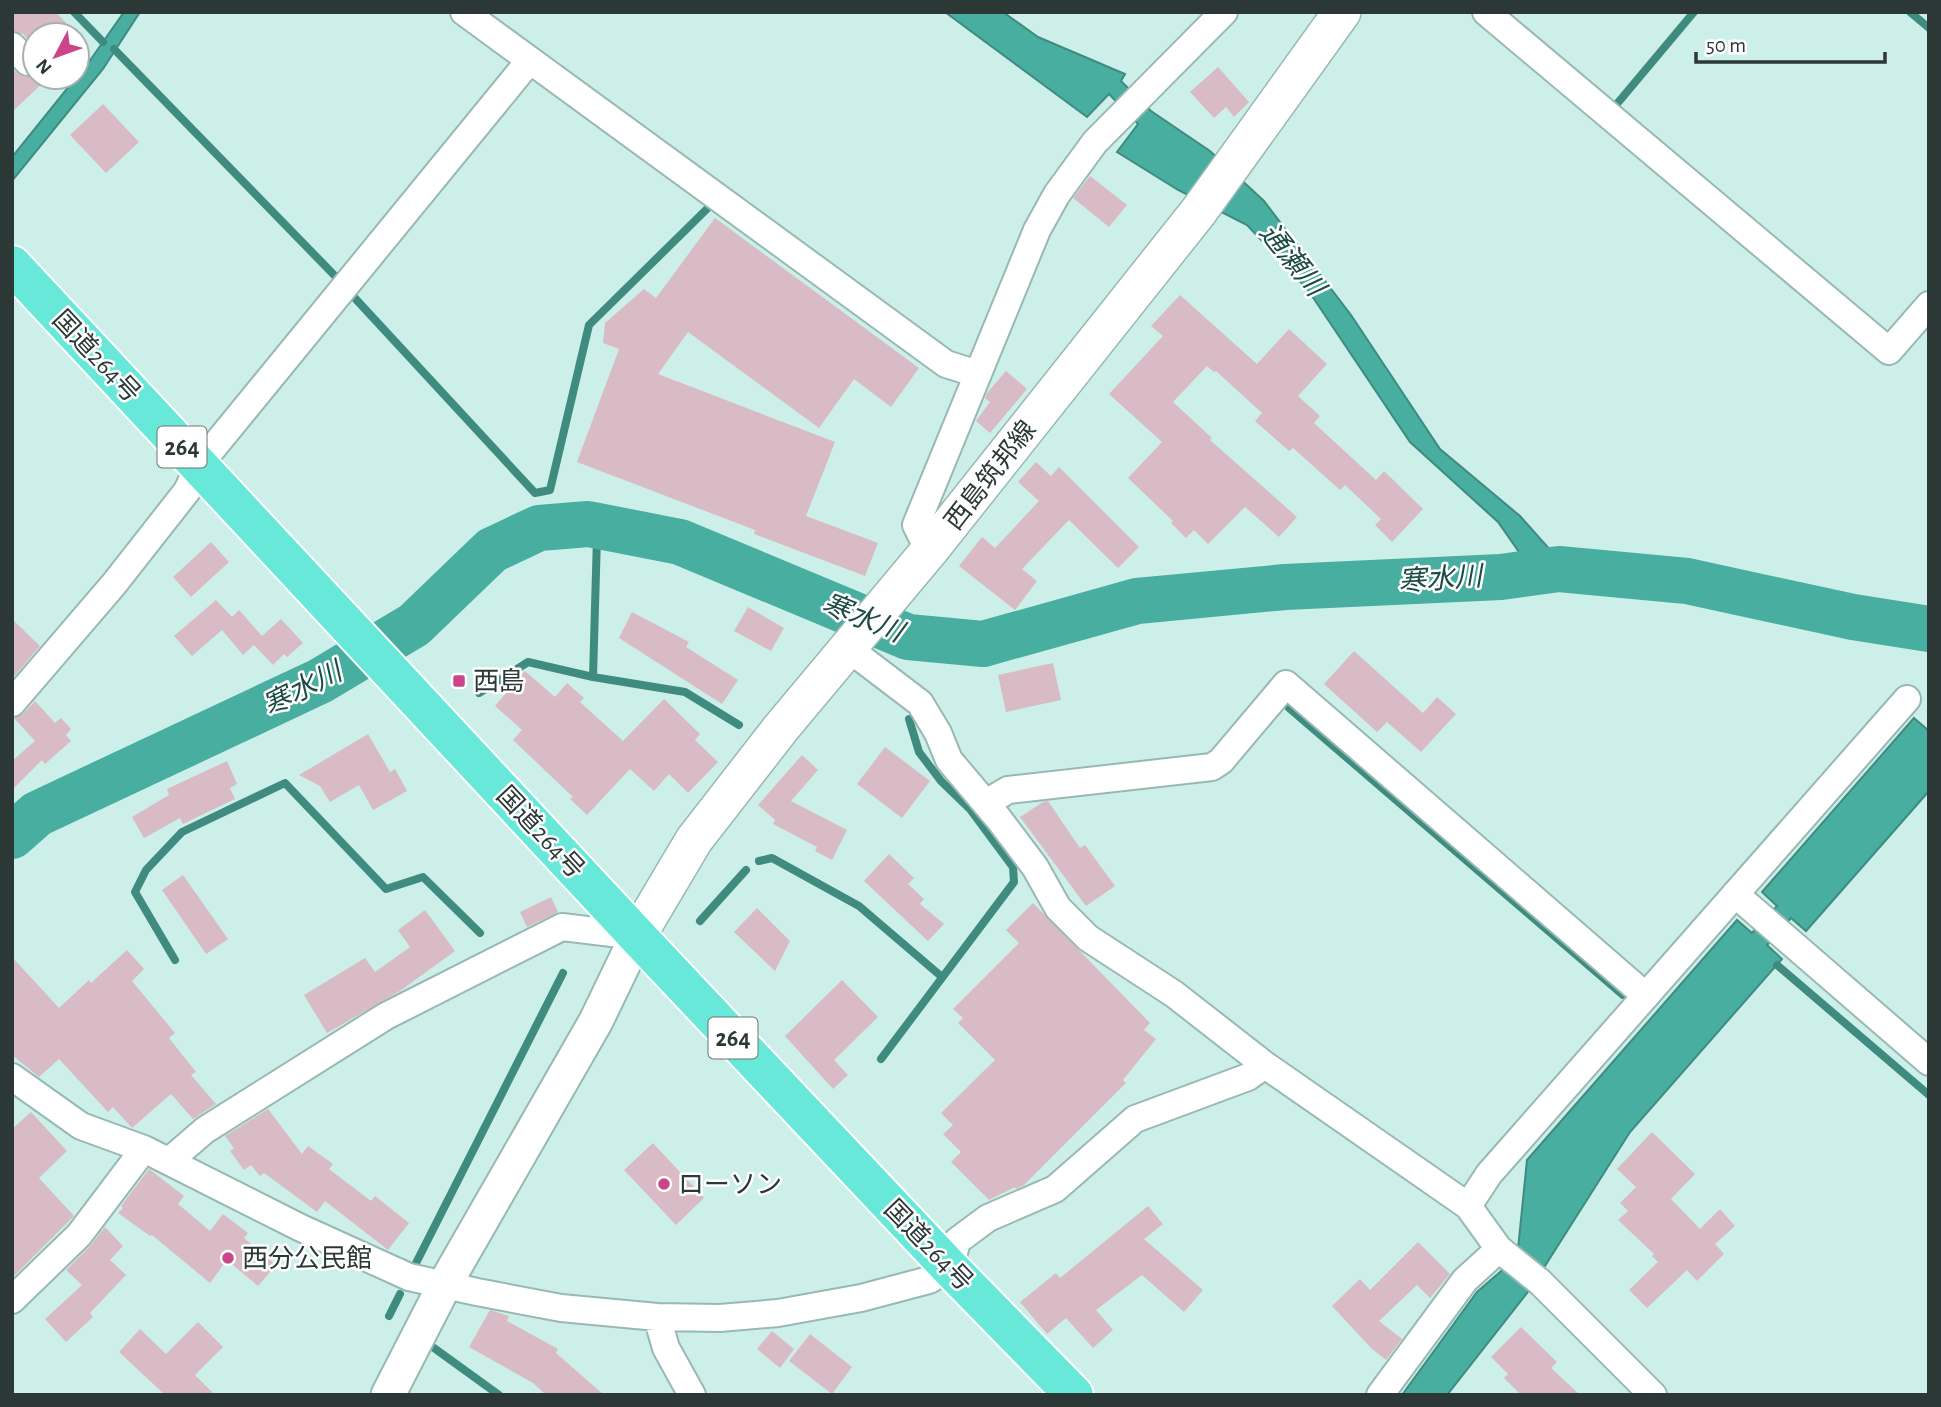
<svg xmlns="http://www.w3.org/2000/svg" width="1941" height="1407" viewBox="0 0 1941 1407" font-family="'Alegreya Sans','Noto Sans JP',sans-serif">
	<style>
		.water { fill: #47aea0; stroke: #3f8b80; stroke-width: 2 }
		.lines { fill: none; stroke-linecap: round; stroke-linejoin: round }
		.stream { stroke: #3f8b80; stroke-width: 8 }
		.river { stroke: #47aea0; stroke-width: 46 }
		.building { fill: #d9bbc6 }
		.minor-casing { stroke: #98b9b3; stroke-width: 30 }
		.tertiary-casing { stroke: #98b9b3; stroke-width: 37 }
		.secondary-casing { stroke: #98b9b3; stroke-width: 40 }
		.trunk-casing { stroke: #fff; stroke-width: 42 }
		.minor { stroke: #fff; stroke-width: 26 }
		.tertiary { stroke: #fff; stroke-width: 33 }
		.secondary { stroke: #fff; stroke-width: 37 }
		.trunk { stroke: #67e8d8; stroke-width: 38 }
		.poi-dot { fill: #cb4588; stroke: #fff; stroke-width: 2.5 }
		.labels { text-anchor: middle; stroke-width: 5; stroke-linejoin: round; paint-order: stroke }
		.shield { fill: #fff; stroke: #6b7472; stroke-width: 2 }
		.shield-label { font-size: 24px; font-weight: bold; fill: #2b3836 }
		.street-label { font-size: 26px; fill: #2b3836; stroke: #fff }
		.poi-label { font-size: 26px; fill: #2b3836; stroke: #fff; text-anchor: start }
		.water-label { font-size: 28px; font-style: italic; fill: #1d4b44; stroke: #fff }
	</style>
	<rect width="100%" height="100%" fill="#ccefe9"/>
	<path class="water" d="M 124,12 L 140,12 L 103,69 L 12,181 L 12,157 L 91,59 Z
		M 945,12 L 1003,12 L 1038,37 L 1125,74 L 1121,81 L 1151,111 L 1210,151 L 1264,201 L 1351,315 L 1440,449 L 1520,516 L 1552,552 L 1519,552 L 1498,522 L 1410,442 L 1308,290 L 1247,225 L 1178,190 L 1117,152 L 1138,124 L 1109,94 L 1087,117 Z
		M 1914,718 L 1929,731 L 1929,791 L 1806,931 L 1791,918 L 1767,945 L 1782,959 L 1630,1132 L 1531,1288 L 1447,1395 L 1402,1395 L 1477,1292 L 1507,1266 L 1518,1249 L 1527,1160 L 1737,920 L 1752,933 L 1777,906 L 1762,892 Z"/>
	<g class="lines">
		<path class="stream" d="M 74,12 L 103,42
			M 1910,12 L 1929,28
			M 114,49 L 338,279
			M 1616,105 L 1694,12
			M 352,295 L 535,493 L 550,490 L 589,325 L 715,201
			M 593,677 L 685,692 L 739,725
			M 479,693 L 528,662 L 593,677 L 597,537 L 588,524
			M 1289,708 L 1623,995
			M 759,861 L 772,858 L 859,906 L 942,977
			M 700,921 L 746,870
			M 175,960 L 135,892 L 146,870 L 182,832 L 285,783 L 386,889 L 423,877 L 480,933
			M 1777,965 L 1929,1095
			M 881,1059 L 1014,882 L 1013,867 L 970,809 L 941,781 L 919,752 L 909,719
			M 415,1265 L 563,973
			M 389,1316 L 400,1294
			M 434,1348 L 499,1395"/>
		<path class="river" d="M 12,836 L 37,814 L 320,681 L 414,625 L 492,550 L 539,528 L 588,524 L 680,542 L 908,637 L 983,644 L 1137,601 L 1285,587 L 1501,577 L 1559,569 L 1687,581 L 1853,617 L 1929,629"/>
	</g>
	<path class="building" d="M 12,12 L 56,12 L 77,35 L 35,35 L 35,47 L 23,34 L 12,31 Z
		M 1218,67 L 1249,102 L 1234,117 L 1226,107 L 1214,118 L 1190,92 Z
		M 12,69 L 25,77 L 49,77 L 12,112 Z
		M 103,104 L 139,142 L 106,173 L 70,135 Z
		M 1090,176 L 1127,205 L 1109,227 L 1073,198 Z
		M 715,218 L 919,368 L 891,407 L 854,379 L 819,428 L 688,332 L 658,374 L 835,442 L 806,516 L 878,543 L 865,576 L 754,534 L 755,530 L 577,462 L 619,349 L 603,343 L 605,323 L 644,289 L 656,298 Z
		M 1180,295 L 1257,364 L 1289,329 L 1327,364 L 1298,396 L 1320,416 L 1314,423 L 1376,480 L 1384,471 L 1423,509 L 1392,542 L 1375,525 L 1381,519 L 1345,485 L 1340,490 L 1293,448 L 1289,451 L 1255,421 L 1262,413 L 1216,371 L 1214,372 L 1207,366 L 1173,402 L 1212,438 L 1210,440 L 1297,517 L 1279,537 L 1245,507 L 1208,544 L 1194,530 L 1186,538 L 1171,523 L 1173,521 L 1128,478 L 1162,442 L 1109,394 L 1163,336 L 1151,326 Z
		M 1006,371 L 1027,389 L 990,433 L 976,421 L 990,402 L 985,398 L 987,393 Z
		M 1036,462 L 1051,476 L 1059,467 L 1139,547 L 1118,568 L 1069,520 L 1022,569 L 1037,581 L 1015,610 L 959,566 L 982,537 L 995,548 L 1039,501 L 1018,482 Z
		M 211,542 L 229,562 L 191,597 L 173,577 Z
		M 216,600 L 232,617 L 239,610 L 262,636 L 281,619 L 303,643 L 287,657 L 284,654 L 273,665 L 254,645 L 243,655 L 222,630 L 192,656 L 174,636 Z
		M 748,607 L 784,628 L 771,651 L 734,631 Z
		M 632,612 L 689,642 L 686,647 L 738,680 L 722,704 L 619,638 Z
		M 12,619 L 40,646 L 12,679 Z
		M 1354,651 L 1423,713 L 1437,697 L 1456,714 L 1421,752 L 1387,722 L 1377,732 L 1324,684 Z
		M 1053,663 L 1061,700 L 1006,712 L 998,675 Z
		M 525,671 L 555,697 L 567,683 L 584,698 L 580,702 L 623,741 L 664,699 L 700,734 L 695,740 L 718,762 L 688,793 L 669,774 L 654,791 L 630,769 L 587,815 L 570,799 L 573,797 L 513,740 L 522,730 L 495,706 Z
		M 35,701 L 55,723 L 61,718 L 71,729 L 66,735 L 71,741 L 45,764 L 42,760 L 12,790 L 12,761 L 35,741 L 14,718 L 23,714 Z
		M 368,734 L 390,772 L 395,769 L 407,791 L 373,810 L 359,785 L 330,802 L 320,786 L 299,775 Z
		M 885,747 L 930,781 L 902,818 L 857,784 Z
		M 802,755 L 818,770 L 791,801 L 847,830 L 832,860 L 815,851 L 817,847 L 773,824 L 775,820 L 758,805 Z
		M 227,761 L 237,784 L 230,788 L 235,799 L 183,824 L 180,818 L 144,838 L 132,817 L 169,795 L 167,789 Z
		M 1048,801 L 1080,848 L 1085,845 L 1115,886 L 1086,906 L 1020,817 L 1043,802 Z
		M 889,854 L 914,878 L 908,884 L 924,899 L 920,904 L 944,924 L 928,941 L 864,881 Z
		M 183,875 L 228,939 L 206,954 L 162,890 Z
		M 551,897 L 558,912 L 527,927 L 520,912 Z
		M 1033,903 L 1150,1023 L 1144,1030 L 1156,1039 L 1123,1080 L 1126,1083 L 1024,1185 L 1016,1189 L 1015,1187 L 989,1200 L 951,1162 L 961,1152 L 943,1134 L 953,1125 L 941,1113 L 995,1060 L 958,1023 L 963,1018 L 953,1009 L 1019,943 L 1006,930 Z
		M 757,908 L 790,941 L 775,971 L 734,932 Z
		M 425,910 L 455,951 L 400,991 L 327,1033 L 304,995 L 365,958 L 375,972 L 410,947 L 398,930 Z
		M 127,950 L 144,969 L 132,981 L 175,1033 L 169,1038 L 196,1072 L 191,1075 L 216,1104 L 193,1119 L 171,1094 L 132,1128 L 113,1107 L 108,1112 L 59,1059 L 39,1077 L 12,1055 L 12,957 L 59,1008 L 89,980 L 91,983 Z
		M 842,980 L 878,1017 L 834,1060 L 848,1075 L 833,1089 L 785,1036 Z
		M 268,1109 L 302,1154 L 308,1146 L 333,1164 L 329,1169 L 371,1201 L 375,1196 L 409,1223 L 388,1250 L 325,1201 L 317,1212 L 264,1173 L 260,1176 L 251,1165 L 244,1170 L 230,1151 L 234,1148 L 225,1136 Z
		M 31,1112 L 67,1151 L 39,1178 L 74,1216 L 12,1278 L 12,1129 Z
		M 1652,1132 L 1695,1174 L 1671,1199 L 1700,1229 L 1720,1209 L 1735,1226 L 1715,1244 L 1724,1254 L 1697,1281 L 1687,1270 L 1647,1308 L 1629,1290 L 1658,1262 L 1652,1256 L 1654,1254 L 1618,1220 L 1628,1211 L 1620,1203 L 1636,1187 L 1617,1169 Z
		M 653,1143 L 704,1198 L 676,1225 L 624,1170 Z
		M 149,1169 L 184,1196 L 178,1204 L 210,1231 L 223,1214 L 248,1233 L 244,1238 L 276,1265 L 258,1286 L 227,1260 L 210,1283 L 152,1235 L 150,1236 L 118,1213 L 123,1208 L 121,1206 Z
		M 1148,1206 L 1163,1224 L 1144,1239 L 1203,1290 L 1184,1312 L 1142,1275 L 1096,1310 L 1113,1330 L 1093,1348 L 1066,1318 L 1047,1334 L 1020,1302 L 1056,1273 L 1060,1278 Z
		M 105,1227 L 123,1246 L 110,1260 L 126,1275 L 90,1313 L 93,1317 L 66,1342 L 45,1319 L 82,1285 L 66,1270 L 90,1246 Z
		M 1418,1242 L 1450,1274 L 1430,1298 L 1417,1285 L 1379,1321 L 1402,1339 L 1386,1360 L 1371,1348 L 1332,1306 L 1360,1279 L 1370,1290 Z
		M 490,1310 L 509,1316 L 507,1321 L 558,1349 L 556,1353 L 604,1395 L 546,1395 L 533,1383 L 469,1347 Z
		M 198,1322 L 223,1347 L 195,1375 L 215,1395 L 165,1395 L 119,1352 L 140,1329 L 166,1354 Z
		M 1521,1327 L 1557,1362 L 1551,1368 L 1580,1395 L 1521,1395 L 1504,1378 L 1508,1374 L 1491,1357 Z
		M 772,1331 L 794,1349 L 780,1368 L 757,1349 Z
		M 810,1334 L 852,1367 L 832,1394 L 789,1361 Z"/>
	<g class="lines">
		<g class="minor-casing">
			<path id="minor" d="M 464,12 L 946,364 L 978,374
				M 1486,12 L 1889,351 L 1929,305
				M 12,46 L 28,62
				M 929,551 L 916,525 L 1037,230 L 1057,194 L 1095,142 L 1224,12
				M 849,649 L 920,703 L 938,733 L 949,760 L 998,818 L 1035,867 L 1058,908 L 1088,938 L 1174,994 L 1265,1065 L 1468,1206 L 1499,1249 L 1540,1282 L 1653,1395
				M 12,703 L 114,584 L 187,491 L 199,465 L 530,60
				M 986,803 L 1008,790 L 1212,767 L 1221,761 L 1286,684 L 1646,996
				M 1735,894 L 1929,1062
				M 12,1077 L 81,1126 L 144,1149 L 301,1228 L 409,1277 L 477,1292 L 561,1308 L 657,1317 L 720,1318 L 778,1313 L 861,1298 L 929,1280 L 950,1268 L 957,1241 L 988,1218 L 1055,1189 L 1135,1119 L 1248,1077 L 1265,1065
				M 169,1161 L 205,1130 L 386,1016 L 562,927 L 637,936
				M 1468,1206 L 1489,1174 L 1907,699
				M 12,1300 L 79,1235 L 144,1149
				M 657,1317 L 666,1348 L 692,1395
				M 1380,1395 L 1465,1280 L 1499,1249"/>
		</g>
		<g class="tertiary-casing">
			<path id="tertiary" d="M 388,1395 L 445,1284 L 596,1021 L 637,936"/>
		</g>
		<g class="secondary-casing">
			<path id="secondary" d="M 637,936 L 694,840 L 781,728 L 929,551 L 1199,211 L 1342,12"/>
		</g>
		<g class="trunk-casing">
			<path id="trunk" d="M 12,265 L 637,936 L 950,1268 L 1074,1395"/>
		</g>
		<use href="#minor" class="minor"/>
		<use href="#tertiary" class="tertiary"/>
		<use href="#secondary" class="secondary"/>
		<use href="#trunk" class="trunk"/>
	</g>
	<g class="poi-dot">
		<rect x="452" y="674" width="14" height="14" rx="3.5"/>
		<circle cx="664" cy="1184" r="7"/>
		<circle cx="228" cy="1258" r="7"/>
	</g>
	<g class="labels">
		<g class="shield">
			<rect x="157.5" y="426.5" width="49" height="41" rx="5"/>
			<rect x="708.5" y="1017.5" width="49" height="41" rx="5"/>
		</g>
		<g class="shield-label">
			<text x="182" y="455">264</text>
			<text x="733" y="1046">264</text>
		</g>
		<g class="street-label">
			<text transform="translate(97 356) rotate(47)" y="9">国道264号</text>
			<text transform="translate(990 475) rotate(-52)" y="9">西島筑邦線</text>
			<text transform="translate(541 832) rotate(47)" y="9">国道264号</text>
			<text transform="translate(929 1245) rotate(46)" y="9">国道264号</text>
		</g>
		<g class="poi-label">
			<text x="473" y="690">西島</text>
			<text x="678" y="1193">ローソン</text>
			<text x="242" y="1267">西分公民館</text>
		</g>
		<g class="water-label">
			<text transform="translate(1293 259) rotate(51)" y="10">通瀬川</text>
			<text transform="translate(1440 578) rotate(-4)" y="10">寒水川</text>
			<text transform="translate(863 617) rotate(22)" y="10">寒水川</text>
			<text transform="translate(302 688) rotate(-27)" y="10">寒水川</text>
		</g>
	</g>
	<rect width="1941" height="1407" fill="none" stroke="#2b3836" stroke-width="28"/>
	<g transform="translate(56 56) rotate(229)"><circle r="33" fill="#ffffff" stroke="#aaafaf" stroke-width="2"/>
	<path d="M0-5L12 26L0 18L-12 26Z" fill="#cb4588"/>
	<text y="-10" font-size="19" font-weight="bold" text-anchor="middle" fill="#2b3836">N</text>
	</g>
	<path d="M1696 52v10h189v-10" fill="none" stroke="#2b3836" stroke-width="3.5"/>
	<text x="1706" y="52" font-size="21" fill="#2b3836" stroke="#ffffff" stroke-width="5" paint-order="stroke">50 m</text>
</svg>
